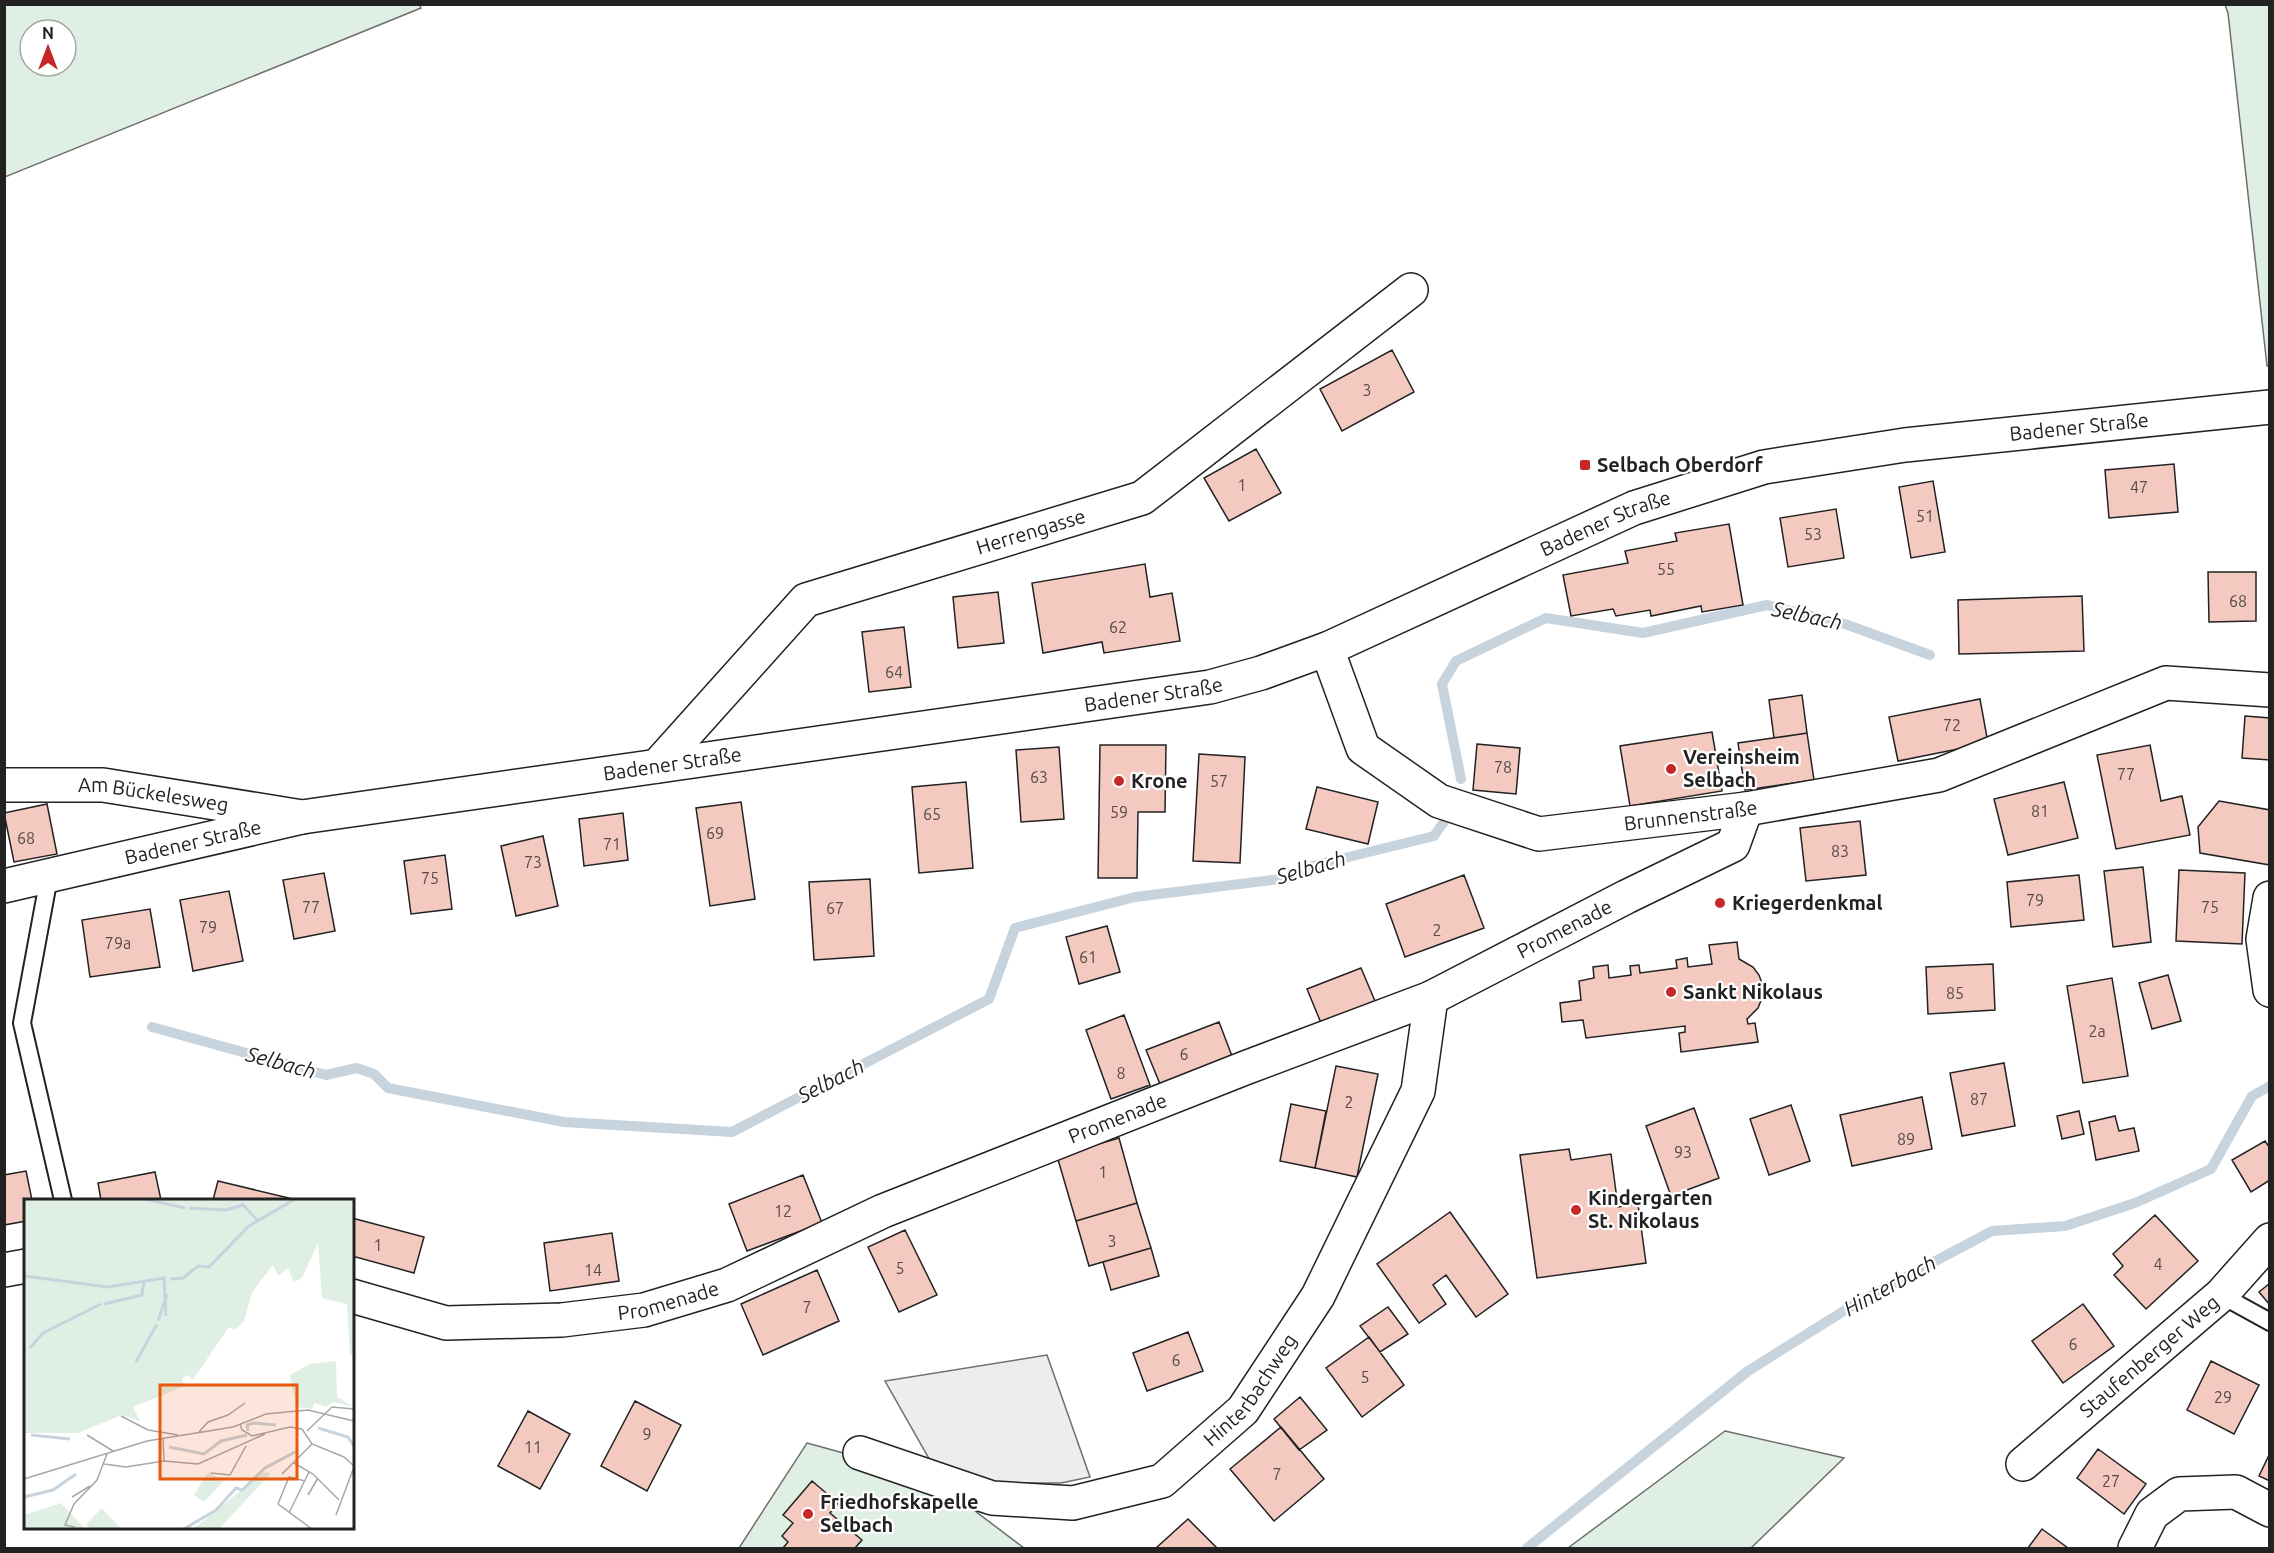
<svg xmlns="http://www.w3.org/2000/svg" width="2274" height="1553" viewBox="0 0 2274 1553" font-family="Ubuntu,sans-serif">
	<style>
		.green { fill: #e0efe3; stroke: #6f6f6f; stroke-width: 1.5; fill-rule: evenodd }
		.parking { fill: #ededed; stroke: #6f6f6f; stroke-width: 1.5 }
		.lines { fill: none; stroke-linecap: round; stroke-linejoin: round }
		.stream { stroke: #c7d3dd; stroke-width: 10 }
		.building { fill: #f3c9c0; stroke: #222; stroke-width: 1.5 }
		.service-casing { stroke: #222; stroke-width: 20 }
		.minor-casing { stroke: #222; stroke-width: 36 }
		.secondary-casing { stroke: #222; stroke-width: 36 }
		.service { stroke: #fff; stroke-width: 16 }
		.minor { stroke: #fff; stroke-width: 33 }
		.secondary { stroke: #fff; stroke-width: 33 }
		.poi-dot { fill: #c62828; stroke: #fff; stroke-width: 2 }
		.labels { text-anchor: middle; stroke-width: 4.5; stroke-linejoin: round; paint-order: stroke }
		.number-label { font-size: 16px; fill: #564c4a }
		.street-label { font-size: 20px; fill: #222; stroke: #fff }
		.poi-label { font-size: 20px; font-weight: bold; fill: #222; stroke: #fff; text-anchor: start }
		.water-label { font-size: 21px; font-style: italic; fill: #222; stroke: #fff }
		.inset-river { fill: none; stroke: #c7d3dd; stroke-width: 3 }
		.inset-road { fill: none; stroke: #a7a7a7; stroke-width: 1.5 }
		.view { fill: #e8590c; fill-opacity: 0.15; stroke: #e8590c; stroke-width: 3 }
		.inset-edge { fill: none; stroke: #222; stroke-width: 3 }
	</style>
	<rect width="100%" height="100%" fill="#fff"/>
	<path class="green" d="M 419,4 L 421,8 L 5,177 L 5,5 ZM 30,30 L 66,30 L 66,66 L 30,66 Z
		M 2225,5 L 2269,5 L 2269,366 L 2267,366 L 2228,13 Z
		M 1725,1431 L 1844,1458 L 1751,1548 L 1568,1548 Z
		M 807,1443 L 930,1477 L 1024,1548 L 739,1548 Z"/>
	<path class="parking" d="M 1047,1355 L 1090,1477 L 1061,1483 L 994,1483 L 935,1469 L 885,1381 Z"/>
	<g class="lines">
		<path class="stream" d="M 1461,779 L 1442,684 L 1456,661 L 1546,618 L 1643,633 L 1767,605 L 1845,624 L 1930,655
			M 152,1027 L 326,1075 L 357,1068 L 374,1074 L 388,1088 L 564,1122 L 732,1132 L 989,999 L 1015,928 L 1135,897 L 1288,878 L 1312,866 L 1434,836 L 1448,816
			M 1527,1548 L 1748,1371 L 1855,1304 L 1992,1231 L 2065,1226 L 2135,1203 L 2211,1169 L 2252,1096 L 2270,1086"/>
	</g>
	<path class="building" d="M 1392,350 L 1414,392 L 1342,431 L 1320,389 Z
		M 1256,449 L 1281,493 L 1229,521 L 1204,478 Z
		M 2174,464 L 2178,512 L 2109,518 L 2105,470 Z
		M 1933,481 L 1945,552 L 1911,558 L 1899,487 Z
		M 1836,509 L 1844,558 L 1788,567 L 1780,518 Z
		M 1729,524 L 1743,605 L 1702,612 L 1701,606 L 1651,616 L 1650,610 L 1616,616 L 1613,609 L 1571,616 L 1563,575 L 1628,563 L 1625,551 L 1677,541 L 1675,533 Z
		M 1145,564 L 1150,597 L 1172,593 L 1180,641 L 1104,653 L 1102,642 L 1043,653 L 1032,583 Z
		M 2208,572 L 2256,572 L 2256,621 L 2209,622 Z
		M 998,592 L 1004,643 L 958,648 L 953,597 Z
		M 2082,596 L 2084,651 L 1959,654 L 1958,600 Z
		M 904,627 L 911,687 L 869,692 L 862,632 Z
		M 1802,695 L 1807,733 L 1774,738 L 1769,700 Z
		M 1980,699 L 1988,743 L 1898,761 L 1889,717 Z
		M 2245,716 L 2270,718 L 2270,760 L 2242,758 Z
		M 1712,732 L 1722,791 L 1630,806 L 1620,746 Z
		M 1807,733 L 1814,780 L 1745,790 L 1738,743 Z
		M 1477,744 L 1520,748 L 1516,794 L 1473,790 Z
		M 1100,745 L 1166,745 L 1165,812 L 1138,812 L 1137,878 L 1098,878 Z
		M 2150,745 L 2161,801 L 2182,796 L 2190,835 L 2116,849 L 2097,755 Z
		M 1059,747 L 1064,819 L 1021,822 L 1016,750 Z
		M 1199,754 L 1245,757 L 1240,863 L 1193,861 Z
		M 966,782 L 973,868 L 919,873 L 912,787 Z
		M 2064,782 L 2078,838 L 2008,855 L 1994,799 Z
		M 1317,787 L 1378,802 L 1368,844 L 1306,829 Z
		M 2219,801 L 2270,810 L 2270,865 L 2200,853 L 2198,827 Z
		M 741,802 L 755,899 L 710,906 L 696,808 Z
		M 47,804 L 57,854 L 14,862 L 4,813 Z
		M 623,813 L 628,860 L 584,866 L 579,819 Z
		M 1860,821 L 1866,875 L 1806,881 L 1800,828 Z
		M 543,836 L 558,906 L 516,916 L 501,846 Z
		M 445,855 L 452,909 L 411,914 L 404,861 Z
		M 2143,867 L 2151,942 L 2113,947 L 2104,871 Z
		M 2179,870 L 2245,873 L 2242,944 L 2176,941 Z
		M 324,873 L 335,931 L 294,939 L 283,880 Z
		M 1464,875 L 1484,928 L 1405,957 L 1386,904 Z
		M 2079,875 L 2084,920 L 2011,927 L 2007,882 Z
		M 870,879 L 874,956 L 814,960 L 809,882 Z
		M 229,891 L 243,961 L 193,971 L 180,900 Z
		M 150,909 L 160,967 L 90,977 L 82,920 Z
		M 1107,926 L 1120,972 L 1079,984 L 1066,937 Z
		M 1737,942 L 1739,959 L 1753,967 L 1759,975 L 1763,986 L 1762,998 L 1758,1008 L 1747,1019 L 1748,1024 L 1755,1023 L 1758,1042 L 1681,1052 L 1679,1033 L 1685,1032 L 1685,1026 L 1586,1038 L 1583,1020 L 1562,1022 L 1560,1003 L 1581,1000 L 1579,981 L 1594,978 L 1593,967 L 1608,965 L 1609,978 L 1631,975 L 1630,966 L 1639,965 L 1640,973 L 1677,968 L 1676,960 L 1687,958 L 1688,967 L 1712,964 L 1709,945 Z
		M 1993,964 L 1995,1010 L 1928,1014 L 1926,967 Z
		M 1361,968 L 1375,1001 L 1321,1023 L 1307,989 Z
		M 2168,975 L 2181,1021 L 2152,1029 L 2139,983 Z
		M 2112,978 L 2128,1076 L 2083,1083 L 2067,986 Z
		M 1124,1015 L 1150,1085 L 1111,1099 L 1086,1030 Z
		M 1219,1022 L 1232,1056 L 1160,1084 L 1146,1050 Z
		M 2004,1063 L 2015,1126 L 1962,1136 L 1950,1073 Z
		M 1336,1066 L 1378,1074 L 1357,1177 L 1315,1168 Z
		M 1922,1097 L 1932,1149 L 1852,1166 L 1840,1115 Z
		M 1291,1104 L 1326,1111 L 1315,1168 L 1280,1161 Z
		M 1791,1105 L 1810,1161 L 1769,1175 L 1750,1119 Z
		M 1694,1108 L 1719,1178 L 1671,1196 L 1646,1126 Z
		M 2079,1111 L 2084,1134 L 2062,1139 L 2057,1116 Z
		M 2115,1116 L 2119,1131 L 2134,1128 L 2139,1151 L 2096,1160 L 2089,1122 Z
		M 1119,1138 L 1137,1203 L 1076,1221 L 1057,1156 Z
		M 2265,1141 L 2270,1148 L 2270,1180 L 2251,1192 L 2232,1160 Z
		M 1569,1149 L 1571,1160 L 1611,1154 L 1618,1207 L 1638,1204 L 1646,1263 L 1537,1278 L 1520,1155 Z
		M 26,1171 L 32,1200 L 26,1200 L 26,1221 L 4,1225 L 4,1175 Z
		M 155,1172 L 161,1200 L 101,1200 L 98,1183 Z
		M 803,1175 L 822,1223 L 747,1251 L 729,1204 Z
		M 218,1181 L 297,1200 L 213,1200 Z
		M 1137,1203 L 1151,1248 L 1089,1266 L 1076,1221 Z
		M 1450,1212 L 1508,1294 L 1476,1317 L 1446,1275 L 1433,1285 L 1446,1304 L 1419,1323 L 1377,1264 Z
		M 2155,1215 L 2198,1261 L 2146,1309 L 2114,1275 L 2123,1266 L 2113,1254 Z
		M 352,1218 L 424,1237 L 414,1273 L 352,1256 Z
		M 905,1230 L 937,1295 L 899,1312 L 868,1247 Z
		M 612,1233 L 619,1281 L 550,1291 L 544,1243 Z
		M 1151,1248 L 1159,1276 L 1111,1290 L 1103,1262 Z
		M 817,1270 L 839,1321 L 763,1355 L 741,1304 Z
		M 2270,1283 L 2270,1305 L 2259,1292 Z
		M 2083,1304 L 2114,1346 L 2063,1383 L 2032,1341 Z
		M 1388,1307 L 1408,1334 L 1380,1352 L 1360,1326 Z
		M 1188,1332 L 1203,1371 L 1147,1391 L 1133,1353 Z
		M 1369,1337 L 1404,1385 L 1362,1417 L 1326,1368 Z
		M 2211,1361 L 2259,1385 L 2234,1434 L 2187,1410 Z
		M 1300,1397 L 1327,1430 L 1299,1450 L 1274,1419 Z
		M 635,1401 L 681,1425 L 647,1491 L 601,1466 Z
		M 528,1411 L 570,1434 L 540,1489 L 498,1466 Z
		M 1281,1427 L 1324,1479 L 1274,1521 L 1230,1469 Z
		M 2098,1449 L 2146,1484 L 2124,1514 L 2077,1478 Z
		M 2270,1453 L 2270,1481 L 2259,1476 Z
		M 812,1481 L 838,1503 L 830,1513 L 862,1540 L 855,1548 L 783,1548 L 788,1542 L 782,1536 L 793,1523 L 783,1515 Z
		M 1188,1519 L 1217,1548 L 1156,1548 Z
		M 2042,1529 L 2068,1548 L 2028,1548 Z"/>
	<g class="lines">
		<g class="service-casing">
			<path id="service" d="M 49,877 L 22,1023 L 63,1200
				M 2221,1295 L 2270,1322"/>
		</g>
		<g class="minor-casing">
			<g id="minor">
				<path id="s1" d="M 1327,649 L 1363,748 L 1439,801 L 1539,834 L 1746,809 L 1939,775 L 2166,683 L 2270,690"/>
				<path id="s2" d="M 657,766 L 806,600 L 1142,498 L 1411,290"/>
				<path id="s3" d="M 4,785 L 103,785 L 302,817"/>
				<path d="M 2270,898 L 2263,939 L 2270,990"/>
				<path d="M 4,1270 L 26,1266"/>
				<path id="s4" d="M 352,1296 L 446,1323 L 562,1320 L 644,1310 L 727,1285 L 883,1211 L 1245,1068 L 1431,998 L 1626,897 L 1733,845 L 1746,809"/>
				<path id="s5" d="M 860,1453 L 992,1498 L 1073,1503 L 1162,1481 L 1243,1410 L 1318,1296 L 1418,1091 L 1431,998"/>
				<path id="s6" d="M 2023,1464 L 2221,1295 L 2270,1240"/>
				<path d="M 2135,1548 L 2152,1514 L 2179,1494 L 2236,1492 L 2270,1510"/>
			</g>
		</g>
		<g class="secondary-casing">
			<g id="secondary">
				<path id="s7" d="M 4,886 L 302,817 L 1210,687 L 1261,673 L 1327,649 L 1634,508 L 1764,467 L 1905,445 L 2270,407"/>
			</g>
		</g>
		<use href="#service" class="service"/>
		<use href="#minor" class="minor"/>
		<use href="#secondary" class="secondary"/>
	</g>
	<g class="poi-dot">
		<rect x="1579" y="459" width="12" height="12" rx="3"/>
		<circle cx="1671" cy="769" r="6"/>
		<circle cx="1119" cy="781" r="6"/>
		<circle cx="1720" cy="903" r="6"/>
		<circle cx="1671" cy="992" r="6"/>
		<circle cx="1576" cy="1210" r="6"/>
		<circle cx="808" cy="1514" r="6"/>
	</g>
	<g class="labels">
		<g class="number-label">
			<text x="1367" y="396">3</text>
			<text x="1242" y="491">1</text>
			<text x="2139" y="493">47</text>
			<text x="1925" y="522">51</text>
			<text x="1813" y="540">53</text>
			<text x="1666" y="575">55</text>
			<text x="2238" y="607">68</text>
			<text x="1118" y="633">62</text>
			<text x="894" y="678">64</text>
			<text x="1952" y="731">72</text>
			<text x="1503" y="773">78</text>
			<text x="2126" y="780">77</text>
			<text x="1039" y="783">63</text>
			<text x="1219" y="787">57</text>
			<text x="2040" y="817">81</text>
			<text x="1119" y="818">59</text>
			<text x="932" y="820">65</text>
			<text x="715" y="839">69</text>
			<text x="26" y="844">68</text>
			<text x="612" y="850">71</text>
			<text x="1840" y="857">83</text>
			<text x="533" y="868">73</text>
			<text x="430" y="884">75</text>
			<text x="2035" y="906">79</text>
			<text x="311" y="913">77</text>
			<text x="2210" y="913">75</text>
			<text x="835" y="914">67</text>
			<text x="208" y="933">79</text>
			<text x="1437" y="936">2</text>
			<text x="118" y="949">79a</text>
			<text x="1088" y="963">61</text>
			<text x="1955" y="999">85</text>
			<text x="2097" y="1037">2a</text>
			<text x="1184" y="1060">6</text>
			<text x="1121" y="1079">8</text>
			<text x="1979" y="1105">87</text>
			<text x="1349" y="1108">2</text>
			<text x="1906" y="1145">89</text>
			<text x="1683" y="1158">93</text>
			<text x="1103" y="1178">1</text>
			<text x="783" y="1217">12</text>
			<text x="1112" y="1247">3</text>
			<text x="378" y="1251">1</text>
			<text x="2158" y="1270">4</text>
			<text x="900" y="1274">5</text>
			<text x="593" y="1276">14</text>
			<text x="807" y="1313">7</text>
			<text x="2073" y="1350">6</text>
			<text x="1176" y="1366">6</text>
			<text x="1365" y="1383">5</text>
			<text x="2223" y="1403">29</text>
			<text x="647" y="1440">9</text>
			<text x="533" y="1453">11</text>
			<text x="1277" y="1480">7</text>
			<text x="2111" y="1487">27</text>
		</g>
		<g class="street-label">
			<text dy="7" stroke="none"><textPath href="#s7" startOffset="2138">Badener Straße</textPath></text>
			<text dy="7" stroke="none"><textPath href="#s7" startOffset="1652">Badener Straße</textPath></text>
			<text dy="7" stroke="none"><textPath href="#s2" startOffset="458">Herrengasse</textPath></text>
			<text dy="7" stroke="none"><textPath href="#s7" startOffset="1166">Badener Straße</textPath></text>
			<text dy="7" stroke="none"><textPath href="#s7" startOffset="680">Badener Straße</textPath></text>
			<text dy="7" stroke="none"><textPath href="#s3" startOffset="150">Am Bückelesweg</textPath></text>
			<text dy="7" stroke="none"><textPath href="#s1" startOffset="456">Brunnenstraße</textPath></text>
			<text dy="7" stroke="none"><textPath href="#s7" startOffset="194">Badener Straße</textPath></text>
			<text dy="7" stroke="none"><textPath href="#s4" startOffset="1294">Promenade</textPath></text>
			<text dy="7" stroke="none"><textPath href="#s4" startOffset="808">Promenade</textPath></text>
			<text dy="7" stroke="none"><textPath href="#s4" startOffset="322">Promenade</textPath></text>
			<text dy="7" stroke="none"><textPath href="#s6" startOffset="166">Staufenberger Weg</textPath></text>
			<text dy="7" stroke="none"><textPath href="#s5" startOffset="440">Hinterbachweg</textPath></text>
		</g>
		<g class="poi-label">
			<text x="1597" y="472">Selbach Oberdorf</text>
			<text x="1683" y="764">Vereinsheim<tspan x="1683" dy="23">Selbach</tspan></text>
			<text x="1131" y="788">Krone</text>
			<text x="1732" y="910">Kriegerdenkmal</text>
			<text x="1683" y="999">Sankt Nikolaus</text>
			<text x="1588" y="1205">Kindergarten<tspan x="1588" dy="23">St. Nikolaus</tspan></text>
			<text x="820" y="1509">Friedhofskapelle<tspan x="820" dy="23">Selbach</tspan></text>
		</g>
		<g class="water-label">
			<text transform="translate(1807 616) rotate(12)" y="7">Selbach</text>
			<text transform="translate(1311 868) rotate(-16)" y="7">Selbach</text>
			<text transform="translate(281 1063) rotate(15)" y="7">Selbach</text>
			<text transform="translate(831 1081) rotate(-27)" y="7">Selbach</text>
			<text transform="translate(1890 1286) rotate(-29)" y="7">Hinterbach</text>
		</g>
	</g>
	<g transform="translate(24 1199)">
		<rect width="330" height="330" fill="#fff"/>
		<path d="M 0,0 L 330,0 L 330,156 L 326,156 L 323,105 L 298,99 L 294,44 L 278,79 L 270,83 L 264,69 L 254,77 L 249,66 L 228,93 L 220,122 L 211,131 L 205,128 L 168,182 L 165,176 L 158,179 L 161,187 L 109,208 L 116,222 L 98,216 L 54,234 L 0,234 ZM 312,162 L 313,198 L 330,208 L 309,203 L 302,208 L 290,204 L 288,210 L 272,208 L 266,176 L 286,165 ZM 184,273 L 200,282 L 180,303 L 170,296 ZM 240,273 L 247,274 L 195,330 L 169,330 ZM 37,304 L 61,330 L 0,330 L 0,316 ZM 78,309 L 97,330 L 66,330 L 62,325 Z" fill="#e0efe3"/>
		<path class="inset-river" d="M 121,0 L 161,9M 165,9 L 202,11 L 219,6 L 234,22M 0,77 L 84,88 L 140,79 L 142,117M 146,80 L 159,79 L 174,67 L 185,68 L 225,27 L 271,0M 80,105 L 118,96 L 120,83M 134,122 L 143,95M 6,149 L 19,134 L 77,105M 112,163 L 133,125M 294,229 L 324,238 L 330,247M 224,232 L 223,226 L 229,224 L 252,226M 7,236 L 46,240M 145,248 L 180,255 L 197,242 L 223,236M 0,298 L 29,291 L 52,275M 160,330 L 192,311 L 212,289 L 218,291 L 241,269 L 273,252"/>
		<path class="inset-road" d="M 308,208 L 330,210M 97,217 L 124,231 L 154,236M 216,225 L 218,231 L 228,237 L 266,228 L 278,230 L 288,245 L 320,258 L 330,267M 283,232 L 308,208M 175,233 L 184,223 L 204,216 L 221,204M 63,236 L 89,252M 139,239 L 140,262M 270,264 L 289,275 L 315,301M 80,265 L 102,268 L 140,262 L 174,265 L 241,235M 187,274 L 206,276 L 222,247M 258,275 L 288,245M 0,280 L 123,242 L 209,228 L 242,215 L 284,211 L 330,222M 281,282 L 265,278 L 254,305 L 288,330M 284,296 L 294,279M 48,298 L 66,287M 265,314 L 285,273M 312,316 L 330,268M 51,328 L 41,326 L 50,305 L 73,281 L 83,255"/>
		<path class="view" d="M 136,186 L 273,186 L 273,280 L 136,280 Z"/>
		<rect width="330" height="330" class="inset-edge"/>
	</g>
	<rect width="2274" height="1553" fill="none" stroke="#222222" stroke-width="12"/>
	<g transform="translate(48 48)"><circle r="28" fill="#ffffff" stroke="#a7a7a7" stroke-width="1.5"/>
	<path d="M0-4.5L10 22L0 15L-10 22Z" fill="#c62828"/>
	<text y="-9" font-size="16" font-weight="bold" text-anchor="middle" fill="#222222">N</text>
	</g>
</svg>
